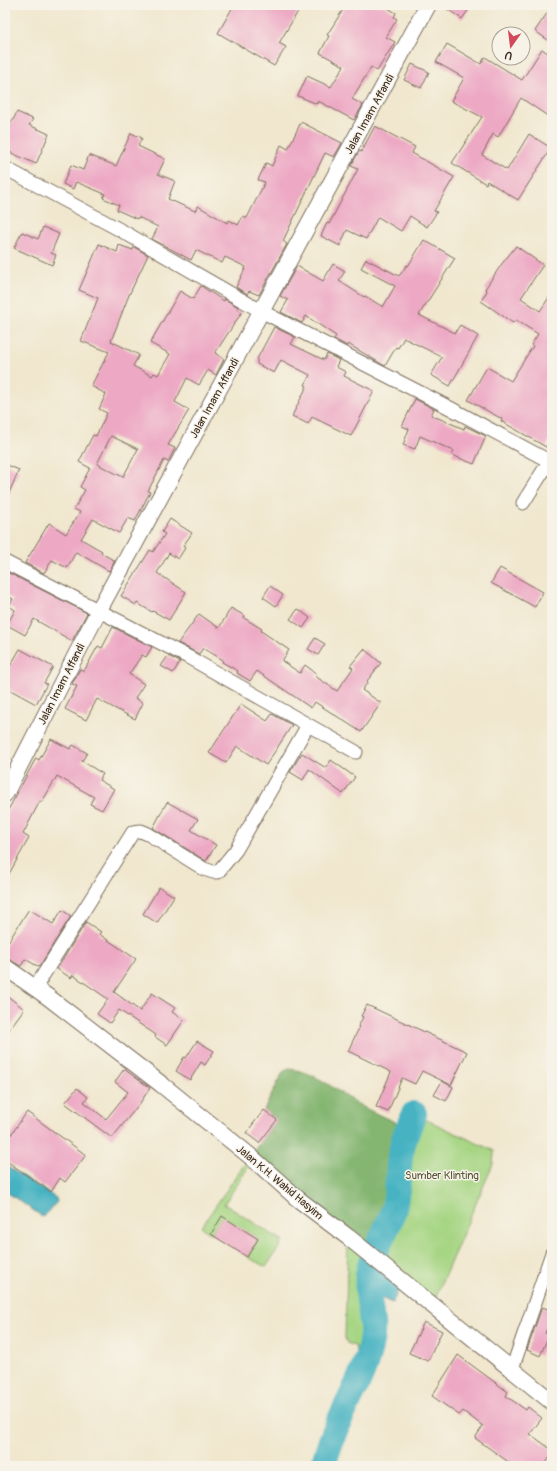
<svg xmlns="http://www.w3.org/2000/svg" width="557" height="1471" viewBox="0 0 557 1471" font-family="Pangolin,sans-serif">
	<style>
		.green { fill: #a6d583; stroke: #708050 }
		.forest { fill: #84b671; stroke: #607048 }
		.water { fill: #46b3c2; stroke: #406e70 }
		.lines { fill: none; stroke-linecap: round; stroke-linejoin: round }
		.river { stroke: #46b3c2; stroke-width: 26 }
		.building { fill: #eda9c4; fill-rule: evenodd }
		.minor-casing { stroke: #7a6c5c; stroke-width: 15 }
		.tertiary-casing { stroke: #7a6c5c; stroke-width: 18 }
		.minor { stroke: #fff; stroke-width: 13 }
		.tertiary { stroke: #fff; stroke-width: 16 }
		.labels { text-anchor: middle; stroke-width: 3; stroke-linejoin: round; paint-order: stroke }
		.street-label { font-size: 11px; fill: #3b2a1e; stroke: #f7f3e8 }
		.park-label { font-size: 11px; fill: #565537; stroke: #f7f3e8 }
	</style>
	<rect width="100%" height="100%" fill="#f7f3e8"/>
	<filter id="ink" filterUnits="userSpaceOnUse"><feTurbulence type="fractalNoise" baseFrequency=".025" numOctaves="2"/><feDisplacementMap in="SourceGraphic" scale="8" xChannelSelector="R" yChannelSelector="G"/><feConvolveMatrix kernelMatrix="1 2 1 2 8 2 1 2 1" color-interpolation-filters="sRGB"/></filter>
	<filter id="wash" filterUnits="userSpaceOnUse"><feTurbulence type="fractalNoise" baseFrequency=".012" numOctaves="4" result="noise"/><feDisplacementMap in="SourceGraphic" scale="16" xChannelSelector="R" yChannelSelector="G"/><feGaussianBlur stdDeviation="0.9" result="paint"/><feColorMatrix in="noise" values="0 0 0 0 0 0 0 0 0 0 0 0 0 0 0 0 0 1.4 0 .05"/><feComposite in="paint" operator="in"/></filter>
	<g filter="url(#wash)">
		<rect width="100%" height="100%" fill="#f0e7ce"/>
		<path class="green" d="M 414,1114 L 494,1151 L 493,1164 L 432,1305 L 371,1262 C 369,1272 367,1280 368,1290 C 370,1312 375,1328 370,1350 C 368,1356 367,1362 359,1362 L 355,1358 L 356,1350 L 355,1346 L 347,1343 L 345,1338 L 348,1237 L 373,1257 C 379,1241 389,1226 394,1210 C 399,1192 397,1173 400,1155 C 403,1141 409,1128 414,1114 Z
			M 250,1156 L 253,1160 L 224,1204 L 283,1241 L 266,1267 L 247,1257 L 258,1239 L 222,1217 L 211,1234 L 201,1227 Z"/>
		<path class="forest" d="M 289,1069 C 317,1071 339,1094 363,1107 C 378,1115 393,1121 408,1128 C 397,1156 402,1182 394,1210 C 389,1227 379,1241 373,1257 L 250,1156 L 277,1120 L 264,1110 L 283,1072 Z
			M 318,1447 L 339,1465 L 340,1466 L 309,1466 Z"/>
		<path class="water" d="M 5,1165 L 56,1198 L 57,1202 L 43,1217 L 5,1191 Z
			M 375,1268 L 400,1288 L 392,1303 L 377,1296 L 371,1279 Z"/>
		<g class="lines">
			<path class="river" d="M 323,1466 C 327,1453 331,1439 337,1426 C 349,1399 366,1372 371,1342 C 376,1319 365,1297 368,1276 C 371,1251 388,1232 394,1208 C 398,1192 398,1174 400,1157 C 402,1142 408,1128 414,1114"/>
		</g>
		<g id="blocks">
			<path class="building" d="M 234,5 L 302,5 L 279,43 L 286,47 L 274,66 L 218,33 Z
				M 346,5 L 383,5 L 396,13 L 394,17 L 397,19 L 386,37 L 395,42 L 377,71 L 371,67 L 352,99 L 363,105 L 354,120 L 318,101 L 317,104 L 298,96 L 307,76 L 331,87 L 344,66 L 320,53 L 329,36 L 327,35 Z
				M 441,5 L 472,5 L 462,19 Z
				M 552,6 L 552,34 L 548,40 L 535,31 Z
				M 447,44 L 481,64 L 485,57 L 522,80 L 542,49 L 552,56 L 552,119 L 521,98 L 498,137 L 493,134 L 482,155 L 507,170 L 529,134 L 551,148 L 518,200 L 487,181 L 486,184 L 452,163 L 482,117 L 451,101 L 464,78 L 436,62 Z
				M 412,64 L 429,72 L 421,88 L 404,80 Z
				M 17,112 L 33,119 L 29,125 L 49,134 L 36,164 L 5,150 L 5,128 L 8,120 L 12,122 Z
				M 301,122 L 342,143 L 334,157 L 325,153 L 283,241 L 287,244 L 259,295 L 249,291 L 247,294 L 236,287 L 246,267 L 225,257 L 222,263 L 196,250 L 191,260 L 152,239 L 158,227 L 138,217 L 137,219 L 117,210 L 119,205 L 103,198 L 105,194 L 76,182 L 73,189 L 63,184 L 71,165 L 83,170 L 89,155 L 116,166 L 131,133 L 142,138 L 138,146 L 165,159 L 158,174 L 175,181 L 168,199 L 195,211 L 198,206 L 227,223 L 229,220 L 238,225 L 243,216 L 247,218 L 265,182 L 258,180 L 266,163 L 272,166 L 281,145 L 288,149 Z
				M 375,126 L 415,147 L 412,153 L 454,177 L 434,211 L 437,212 L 427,227 L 410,216 L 401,231 L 378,217 L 366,239 L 347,230 L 340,246 L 321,236 L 327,223 L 329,224 L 358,169 L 351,166 L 359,151 L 361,152 Z
				M 43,227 L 59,234 L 51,253 L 56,255 L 52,265 L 14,248 L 22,232 L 38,239 Z
				M 424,240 L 455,258 L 419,315 L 455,333 L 460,325 L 478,336 L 450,386 L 431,375 L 442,357 L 404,338 L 398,348 L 396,347 L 385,366 L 348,344 L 347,346 L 334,339 L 336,336 L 306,316 L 302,323 L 281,312 L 288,300 L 280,296 L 297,266 L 323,281 L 333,264 L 345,271 L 339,281 L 364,297 L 365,296 L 383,307 L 395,286 L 361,268 L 366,259 L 399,276 L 407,265 L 408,266 Z
				M 99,244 L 117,252 L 119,245 L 133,250 L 134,247 L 148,255 L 129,295 L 111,341 L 139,355 L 133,366 L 152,376 L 154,373 L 158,375 L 170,354 L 150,343 L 180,291 L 193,299 L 201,286 L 224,301 L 225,299 L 238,307 L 237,309 L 242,312 L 215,353 L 224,359 L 216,375 L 208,370 L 199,385 L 187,378 L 175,402 L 189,410 L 168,445 L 175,448 L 168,462 L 164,460 L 148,491 L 150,492 L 135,521 L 128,518 L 119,533 L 93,519 L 81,539 L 102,551 L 101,553 L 115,561 L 109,571 L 76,552 L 67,568 L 52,560 L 44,573 L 25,563 L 49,523 L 66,534 L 80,512 L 74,509 L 85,490 L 80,487 L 90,468 L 79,462 L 93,435 L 96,436 L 107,413 L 99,409 L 106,394 L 91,386 L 109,352 L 81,341 L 98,298 L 79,290 ZM 111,436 L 138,449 L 123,477 L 97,464 Z
				M 516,246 L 543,265 L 521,298 L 540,311 L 552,293 L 552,437 L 546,447 L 501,421 L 502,419 L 468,400 L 487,367 L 511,381 L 533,346 L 531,345 L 538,334 L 516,320 L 513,323 L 481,301 L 487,291 L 485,289 L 501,265 Z
				M 274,327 L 295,337 L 291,344 L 324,360 L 327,354 L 339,360 L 336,367 L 346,372 L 344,376 L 374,391 L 351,436 L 312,417 L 308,424 L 292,416 L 307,386 L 305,385 L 310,375 L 281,360 L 274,373 L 257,364 L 257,359 Z
				M 415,399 L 434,409 L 431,415 L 464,429 L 465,426 L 486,436 L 474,464 L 452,455 L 454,451 L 420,436 L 415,449 L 403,445 L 409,429 L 402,426 Z
				M 5,464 L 19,470 L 5,502 Z
				M 170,519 L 192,533 L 183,546 L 185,548 L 178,559 L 169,553 L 157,573 L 186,592 L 169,620 L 153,611 L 152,612 L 137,603 L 136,605 L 121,596 L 150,550 L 153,552 L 165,534 L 162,532 Z
				M 500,568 L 543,592 L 535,607 L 491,583 Z
				M 5,571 L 87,613 L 72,641 L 34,619 L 25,635 L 7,625 L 15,610 L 9,606 L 13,599 L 5,595 Z
				M 270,586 L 283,595 L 276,606 L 263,597 Z
				M 231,608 L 245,616 L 244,618 L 262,629 L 261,631 L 289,650 L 282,661 L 300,673 L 305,665 L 317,674 L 315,676 L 337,691 L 353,668 L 350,666 L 364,649 L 381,663 L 367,681 L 368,682 L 362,690 L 381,703 L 361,732 L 315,702 L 311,708 L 257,671 L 250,681 L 237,673 L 238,671 L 222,662 L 223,660 L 203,648 L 199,654 L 178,643 L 199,614 L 219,628 Z
				M 298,609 L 310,618 L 303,628 L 290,619 Z
				M 113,627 L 152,647 L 146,657 L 142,655 L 129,674 L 144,684 L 135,698 L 143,703 L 135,719 L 97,699 L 86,720 L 65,709 L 77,686 L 72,684 L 80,669 L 84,671 L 98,646 L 102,648 Z
				M 315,638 L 325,644 L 318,655 L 308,649 Z
				M 20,649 L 53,667 L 44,683 L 47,684 L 36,704 L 5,687 L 5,675 Z
				M 168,656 L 180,662 L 173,673 L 161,666 Z
				M 241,704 L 267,721 L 272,714 L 292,725 L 266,765 L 237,746 L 226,763 L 209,753 Z
				M 51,739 L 70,749 L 73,745 L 87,753 L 82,761 L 103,774 L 99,780 L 114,789 L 102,810 L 90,804 L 94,797 L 57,776 L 42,802 L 40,801 L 23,834 L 29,838 L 5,881 L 5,816 L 36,758 L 39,760 Z
				M 302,753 L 326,768 L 331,760 L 355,777 L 343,794 L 309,769 L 303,780 L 290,772 Z
				M 167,802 L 198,819 L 191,830 L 216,845 L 206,861 L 153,828 Z
				M 159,887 L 174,896 L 157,923 L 143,914 Z
				M 29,909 L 53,924 L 62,910 L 71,916 L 39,967 L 25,959 L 21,966 L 5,957 L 5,947 Z
				M 86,922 L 101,932 L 99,934 L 136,959 L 114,992 L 140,1011 L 152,993 L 175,1008 L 172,1012 L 184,1020 L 167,1045 L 155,1037 L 156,1035 L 119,1010 L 110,1023 L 97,1014 L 108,999 L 73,975 L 71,978 L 57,969 Z
				M 5,994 L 24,1009 L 5,1035 Z
				M 367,1005 L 467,1052 L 451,1085 L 422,1071 L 415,1084 L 402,1078 L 388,1112 L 376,1107 L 391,1072 L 348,1051 L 359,1028 L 358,1027 L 363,1017 L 361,1016 Z
				M 197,1041 L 214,1051 L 205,1065 L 201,1062 L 190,1080 L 176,1071 L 184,1057 L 186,1058 Z
				M 124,1069 L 150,1088 L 140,1103 L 112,1138 L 65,1103 L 77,1088 L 88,1097 L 84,1102 L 106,1119 L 128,1092 L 115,1082 Z
				M 442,1081 L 453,1087 L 446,1101 L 434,1095 Z
				M 264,1110 L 277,1120 L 259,1143 L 246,1133 Z
				M 27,1112 L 86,1155 L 65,1182 L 60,1178 L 51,1192 L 5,1160 L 5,1143 Z
				M 222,1216 L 258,1239 L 247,1257 L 211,1234 Z
				M 542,1307 L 551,1310 L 548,1321 L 550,1322 L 545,1333 L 549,1335 L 540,1356 L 527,1350 Z
				M 424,1322 L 442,1331 L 428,1361 L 409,1353 Z
				M 458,1355 L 508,1392 L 506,1396 L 526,1410 L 528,1407 L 542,1418 L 530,1434 L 552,1450 L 552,1454 L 544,1466 L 514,1466 L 475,1438 L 483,1426 L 463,1411 L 459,1415 L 432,1396 Z"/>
		</g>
	</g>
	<g filter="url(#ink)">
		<use href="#blocks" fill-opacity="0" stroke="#7a6c5c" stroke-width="1"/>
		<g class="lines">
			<g class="minor-casing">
				<path id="minor" d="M 5,168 L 122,231 L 261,311 L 450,408 L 549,461
					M 523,503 L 552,457
					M 5,562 L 188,657 L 356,752
					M 35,988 L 133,832 L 141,831 L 148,834 L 204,869 L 213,872 L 218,872 L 236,850 L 308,725
					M 512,1369 L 552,1253"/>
			</g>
			<g class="tertiary-casing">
				<path id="tertiary" d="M 5,794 L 99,610 L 146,523 L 428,5
					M 5,967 L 48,997 L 161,1084 L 250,1156 L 298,1199 L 348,1237 L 552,1402"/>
			</g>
			<use href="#minor" class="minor"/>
			<use href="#tertiary" class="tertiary"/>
		</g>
	</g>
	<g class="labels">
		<g class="street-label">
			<text transform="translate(369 114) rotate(-61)" y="4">Jalan Imam Affandi</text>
			<text transform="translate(214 398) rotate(-61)" y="4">Jalan Imam Affandi</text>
			<text transform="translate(61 684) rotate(-63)" y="4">Jalan Imam Affandi</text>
			<text transform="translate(280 1182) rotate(40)" y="4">Jalan K.H. Wahid Hasyim</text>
		</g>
		<g class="park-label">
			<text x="442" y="1179">Sumber Klinting</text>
		</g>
	</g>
	<rect width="557" height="1471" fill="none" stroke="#f7f3e8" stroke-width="20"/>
	<g transform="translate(511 46) rotate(194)"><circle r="19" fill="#f7f3e8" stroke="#aca397"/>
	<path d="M0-3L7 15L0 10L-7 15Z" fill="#d1495b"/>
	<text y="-6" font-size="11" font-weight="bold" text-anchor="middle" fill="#3b2a1e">U</text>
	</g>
</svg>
